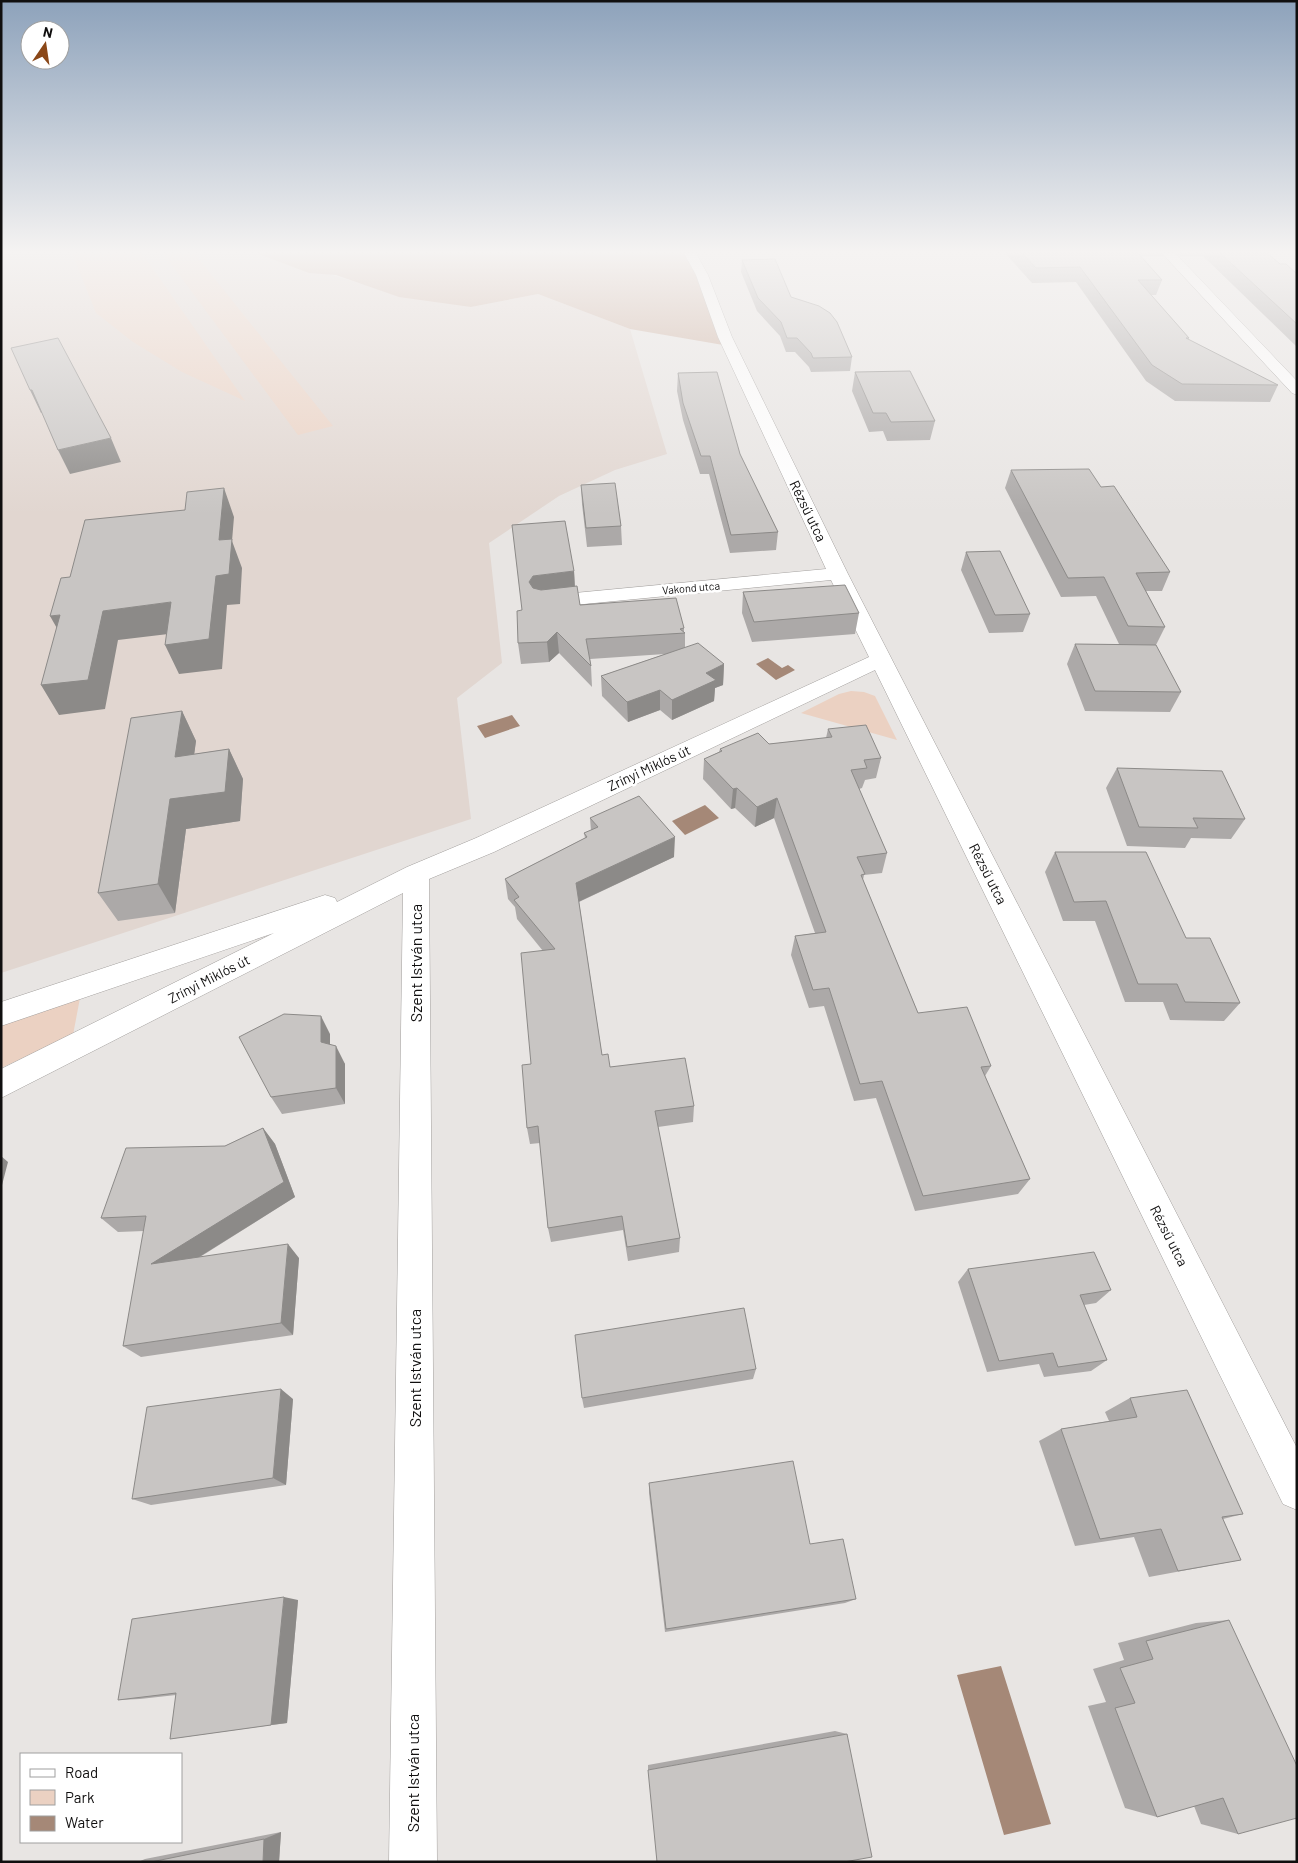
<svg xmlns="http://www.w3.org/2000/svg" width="1298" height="1863" viewBox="0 0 1298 1863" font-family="Barlow,sans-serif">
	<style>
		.built { fill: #e1d6d0 }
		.green { fill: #ebd1c2 }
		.forest { fill: #cbad9c }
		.water { fill: #a58877 }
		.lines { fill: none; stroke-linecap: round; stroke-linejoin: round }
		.minor-casing { stroke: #a29f9d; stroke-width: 1 }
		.minor { fill: #fff; fill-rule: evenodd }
		.wall { fill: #aca9a8 }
		.shaded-wall { fill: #8c8a88 }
		.building { fill: #c8c5c3; stroke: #8c8a88 }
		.labels { text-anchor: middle; stroke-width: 5; stroke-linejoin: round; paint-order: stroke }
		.far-street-label { font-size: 11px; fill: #100f0f; stroke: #fff }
		.street-label { font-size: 14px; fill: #100f0f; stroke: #fff }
		.near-street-label { font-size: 16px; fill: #100f0f; stroke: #fff }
	</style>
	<rect width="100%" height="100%" fill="#e8e5e3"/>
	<path class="built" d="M 1,253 L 256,253 L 366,285 L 471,307 L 538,294 L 630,329 L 667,454 L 615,470 L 559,496 L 489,543 L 502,663 L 457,698 L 471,819 L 1,973 Z"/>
	<path class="green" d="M 72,253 L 142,253 L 245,401 L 182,372 L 133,342 L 96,313 Z
		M 163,253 L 194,253 L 333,426 L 298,435 Z
		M 851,691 L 864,692 L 875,696 L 897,740 L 801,713 L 839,694 Z
		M 80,998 L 73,1035 L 1,1068 L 1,1025 Z"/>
	<path class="forest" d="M 256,253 L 690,253 L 729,346 L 630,329 L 538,294 L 471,307 L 399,297 L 336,275 L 309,273 Z"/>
	<path class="water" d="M 768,658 L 782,668 L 788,665 L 795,670 L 776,680 L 756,664 Z
		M 512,715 L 520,726 L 485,738 L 477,726 Z
		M 705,805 L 719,818 L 685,835 L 672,821 Z
		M 1001,1666 L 1051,1824 L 1004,1835 L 957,1675 Z"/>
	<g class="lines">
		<g class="minor-casing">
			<path id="minor" d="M 684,253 L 696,253 L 708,275 L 732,337 L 848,574 L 1297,1448 L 1297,1510 L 1283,1504 L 875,670 L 494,852 L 429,879 L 437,1862 L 389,1862 L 403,893 L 1,1098 L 1,1069 L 274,933 L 1,1026 L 1,1002 L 325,895 L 335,898 L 337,902 L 407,867 L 476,838 L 869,657 L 831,580 L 543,608 L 536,606 L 533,602 L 536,598 L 543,596 L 826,569 L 718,337 L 696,275 Z
				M 1162,253 L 1175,253 L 1297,381 L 1297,395 L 1292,393 Z"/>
		</g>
		<use href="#minor" class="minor"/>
	</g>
	<path class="wall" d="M 1005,253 L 1164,253 L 1163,256 L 1141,256 L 1162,280 L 1156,295 L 1151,295 L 1189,338 L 1188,340 L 1278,385 L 1270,402 L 1175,401 L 1146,381 L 1076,282 L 1032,283 Z
		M 1177,253 L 1267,253 L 1280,264 L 1297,274 L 1297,347 L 1203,256 L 1181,256 Z
		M 742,260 L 791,297 L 852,357 L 850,371 L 811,372 L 809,367 L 795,352 L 786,352 L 780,336 L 757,311 L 741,272 Z
		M 855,372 L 935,421 L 930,440 L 887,441 L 883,431 L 869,432 L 852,391 Z
		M 678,373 L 740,454 L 778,532 L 776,550 L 730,553 L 709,474 L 700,474 L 683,420 L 677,391 Z
		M 1011,470 L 1101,487 L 1170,572 L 1162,591 L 1146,591 L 1165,627 L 1156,645 L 1181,692 L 1170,712 L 1085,711 L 1067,664 L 1075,644 L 1119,644 L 1096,596 L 1061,597 L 1005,488 Z
		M 581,485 L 621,526 L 622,545 L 587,547 L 582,504 Z
		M 966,552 L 1030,614 L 1023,632 L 989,633 L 961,570 Z
		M 574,571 L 575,587 L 580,605 L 684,628 L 684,632 L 685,633 L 685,648 L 724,664 L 723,685 L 715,688 L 714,701 L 672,720 L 660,710 L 628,722 L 602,696 L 601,676 L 665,654 L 590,659 L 591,666 L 592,687 L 559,653 L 549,662 L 521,664 L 518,643 L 522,610 Z
		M 743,592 L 859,613 L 855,634 L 752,642 L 742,613 Z
		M 182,711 L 196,741 L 194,754 L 229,749 L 243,779 L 240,821 L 186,829 L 175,913 L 118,921 L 98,893 Z
		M 828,729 L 881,758 L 876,778 L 865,780 L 862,788 L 859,789 L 887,853 L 882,873 L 864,875 L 863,880 L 918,1013 L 991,1066 L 985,1076 L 1030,1179 L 1018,1194 L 915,1211 L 876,1098 L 854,1101 L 824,1006 L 809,1008 L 791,955 L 795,936 L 815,933 L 774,818 L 755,827 L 735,808 L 731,809 L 703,779 L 704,759 L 719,752 L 720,749 L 826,738 Z
		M 1117,768 L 1245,819 L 1231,839 L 1191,838 L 1185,848 L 1127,846 L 1106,788 Z
		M 590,818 L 674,857 L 579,902 L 602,1055 L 610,1067 L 694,1106 L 693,1122 L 658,1127 L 680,1238 L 679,1252 L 628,1261 L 623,1230 L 551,1242 L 548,1228 L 540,1143 L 530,1144 L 527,1128 L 531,1064 L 543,951 L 517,919 L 515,907 L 508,899 L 505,879 L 585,838 L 584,833 L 591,831 Z
		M 1055,852 L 1186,938 L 1240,1003 L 1224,1021 L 1170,1020 L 1163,1002 L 1125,1002 L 1095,921 L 1063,921 L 1045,872 Z
		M 330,1034 L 330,1045 L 345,1064 L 345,1104 L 282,1114 L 271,1097 Z
		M 263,1128 L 275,1144 L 295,1197 L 200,1257 L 299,1258 L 293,1335 L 141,1357 L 123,1346 L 144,1231 L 118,1232 L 101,1218 L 225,1146 Z
		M 968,1269 L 1111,1290 L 1096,1303 L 1084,1305 L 1107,1360 L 1091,1371 L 1044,1377 L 1039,1364 L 987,1372 L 958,1282 Z
		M 756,1369 L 753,1379 L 584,1408 L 582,1398 Z
		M 1130,1398 L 1243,1514 L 1223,1519 L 1241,1560 L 1149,1577 L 1134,1537 L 1075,1546 L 1039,1441 L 1061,1429 L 1109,1421 L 1105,1412 Z
		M 293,1399 L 286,1485 L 151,1505 L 132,1499 Z
		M 649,1483 L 810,1544 L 856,1599 L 845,1603 L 665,1632 L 649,1493 Z
		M 298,1600 L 287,1723 L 170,1739 L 176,1695 L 140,1699 L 118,1700 Z
		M 1229,1620 L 1238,1834 L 1201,1824 L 1194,1806 L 1157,1817 L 1125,1808 L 1088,1706 L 1106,1702 L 1093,1669 L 1124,1660 L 1118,1643 L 1196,1623 Z
		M 835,1731 L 847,1734 L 648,1770 L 648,1765 Z
		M 281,1832 L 279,1862 L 138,1862 L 145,1859 Z"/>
	<path class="shaded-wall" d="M 30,390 L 32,390 L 43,413 L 41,413 Z
		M 111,438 L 121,462 L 70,474 L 58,450 Z
		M 224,488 L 234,517 L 232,541 L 242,568 L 240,604 L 227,605 L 222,669 L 179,674 L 165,645 Z
		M 574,571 L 575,591 L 535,596 L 529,582 L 533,576 Z
		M 171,602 L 185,632 L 118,640 L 105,709 L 59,715 L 41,685 L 103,611 Z
		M 60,615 L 67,646 L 50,616 Z
		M 557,632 L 559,653 L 549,662 L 547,642 Z
		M 724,664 L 723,685 L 715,688 L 714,701 L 672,720 L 672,700 L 706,673 Z
		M 660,690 L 660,710 L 628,722 L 627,702 Z
		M 182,711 L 196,741 L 190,786 L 175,757 Z
		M 229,749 L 243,779 L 240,821 L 186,829 L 175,913 L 158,884 L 170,799 Z
		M 737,788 L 735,808 L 731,809 L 733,789 Z
		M 777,798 L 774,818 L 755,827 L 757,807 Z
		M 675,837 L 674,857 L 578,902 L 576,883 Z
		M 321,1016 L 330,1034 L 330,1060 L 321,1042 Z
		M 336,1046 L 345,1064 L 345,1104 L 336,1088 Z
		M 263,1128 L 275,1144 L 295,1197 L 167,1277 L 151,1264 Z
		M 1,1156 L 8,1162 L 1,1189 Z
		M 288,1244 L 299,1258 L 293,1335 L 281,1323 Z
		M 281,1389 L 293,1399 L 286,1485 L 273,1478 Z
		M 284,1597 L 298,1600 L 287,1723 L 271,1725 Z
		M 281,1832 L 279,1862 L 263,1862 L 264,1839 Z"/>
	<path class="building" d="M 1022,253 L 1138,253 L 1162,280 L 1138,280 L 1189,338 L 1186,338 L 1278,385 L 1182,384 L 1152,365 L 1080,267 L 1036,268 Z
		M 1220,253 L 1267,253 L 1280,264 L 1286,264 L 1297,274 L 1297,324 Z
		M 775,259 L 791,297 L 819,306 L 830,313 L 837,322 L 852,357 L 813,358 L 811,353 L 797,338 L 787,338 L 781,322 L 758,298 L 742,260 Z
		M 58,338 L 111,438 L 58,450 L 32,390 L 30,390 L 11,348 Z
		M 910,371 L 935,421 L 891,422 L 886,413 L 873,413 L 855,372 Z
		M 717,372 L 740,454 L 778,532 L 731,535 L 710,456 L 701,456 L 683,403 L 678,373 Z
		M 1089,469 L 1101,487 L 1114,486 L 1170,572 L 1136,573 L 1165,627 L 1128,626 L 1104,577 L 1068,578 L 1011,470 Z
		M 615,483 L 621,526 L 586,528 L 581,485 Z
		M 224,488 L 219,540 L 232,539 L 229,574 L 216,576 L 209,639 L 165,645 L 171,602 L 103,611 L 88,680 L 41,685 L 60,615 L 50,616 L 61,578 L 70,577 L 85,520 L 185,510 L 187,492 Z
		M 565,521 L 574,571 L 533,576 L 529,582 L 533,588 L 541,590 L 577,586 L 580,605 L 676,598 L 684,628 L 680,629 L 685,633 L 586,639 L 591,666 L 557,632 L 547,642 L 518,643 L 517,611 L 522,610 L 512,525 Z
		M 1000,551 L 1030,614 L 995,615 L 966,552 Z
		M 845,585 L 859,613 L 754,622 L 743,592 Z
		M 698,643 L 724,664 L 706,673 L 716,680 L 672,700 L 660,690 L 627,702 L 601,676 Z
		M 1075,644 L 1156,645 L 1181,692 L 1095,691 Z
		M 182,711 L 175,757 L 229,749 L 225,792 L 170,799 L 158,884 L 98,893 L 131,718 Z
		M 866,725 L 881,758 L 864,760 L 867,768 L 851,770 L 887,853 L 857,857 L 865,874 L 861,875 L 918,1013 L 967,1007 L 991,1066 L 981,1067 L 1030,1179 L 923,1196 L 882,1081 L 860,1084 L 829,988 L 813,990 L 795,936 L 826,932 L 777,798 L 757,807 L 737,788 L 733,789 L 704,759 L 722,751 L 720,749 L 758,733 L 769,744 L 832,737 L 828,729 Z
		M 1117,768 L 1222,771 L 1245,819 L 1193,818 L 1198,828 L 1139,827 Z
		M 639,796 L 675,837 L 576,883 L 602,1055 L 608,1054 L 610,1067 L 685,1058 L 694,1106 L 655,1111 L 680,1238 L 627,1247 L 622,1216 L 548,1228 L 538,1126 L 527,1128 L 522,1065 L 531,1064 L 521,953 L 555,949 L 514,900 L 519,897 L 505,879 L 587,837 L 584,833 L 598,827 L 590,818 Z
		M 1055,852 L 1146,852 L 1186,938 L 1210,938 L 1240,1003 L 1185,1002 L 1177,984 L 1138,984 L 1106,901 L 1074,902 Z
		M 284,1014 L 321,1016 L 321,1042 L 336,1046 L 336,1088 L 271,1097 L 239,1037 Z
		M 263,1128 L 284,1182 L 151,1264 L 288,1244 L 281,1323 L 123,1346 L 146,1216 L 101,1218 L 126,1148 L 225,1146 Z
		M 1094,1252 L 1111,1290 L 1080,1295 L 1107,1360 L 1058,1367 L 1053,1353 L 999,1361 L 968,1269 Z
		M 744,1308 L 756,1369 L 582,1398 L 575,1335 Z
		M 281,1389 L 273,1478 L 132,1499 L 147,1407 Z
		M 1187,1390 L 1243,1514 L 1222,1517 L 1241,1560 L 1178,1571 L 1161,1529 L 1100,1539 L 1061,1429 L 1137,1417 L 1130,1398 Z
		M 793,1461 L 810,1544 L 843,1539 L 856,1599 L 666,1629 L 649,1483 Z
		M 284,1597 L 271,1725 L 170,1739 L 176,1693 L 118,1700 L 132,1619 Z
		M 1229,1620 L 1297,1766 L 1297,1818 L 1238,1834 L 1223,1798 L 1157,1817 L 1115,1708 L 1135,1703 L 1120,1668 L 1153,1659 L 1146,1641 Z
		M 847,1734 L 872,1857 L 844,1862 L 657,1862 L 648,1770 Z
		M 264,1839 L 263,1862 L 151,1862 Z"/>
	<linearGradient id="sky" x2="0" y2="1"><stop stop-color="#8da2bb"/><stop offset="0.49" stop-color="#f5f3f2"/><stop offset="1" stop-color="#f5f3f2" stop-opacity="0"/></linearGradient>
	<rect width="1298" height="514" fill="url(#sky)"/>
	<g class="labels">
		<g class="far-street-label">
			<text transform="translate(691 588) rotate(-5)" y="4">Vakond utca</text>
		</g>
		<g class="street-label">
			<text transform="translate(808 511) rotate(64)" y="5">Rézsű utca</text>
			<text transform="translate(649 768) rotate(-25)" y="5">Zrínyi Miklós út</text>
			<text transform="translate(988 874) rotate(63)" y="5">Rézsű utca</text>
			<text transform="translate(209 979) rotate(-27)" y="5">Zrínyi Miklós út</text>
			<text transform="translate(1169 1236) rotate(63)" y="5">Rézsű utca</text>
		</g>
		<g class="near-street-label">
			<text transform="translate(416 963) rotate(-90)" y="6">Szent István utca</text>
			<text transform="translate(415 1368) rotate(-90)" y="6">Szent István utca</text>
			<text transform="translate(413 1773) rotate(-90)" y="6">Szent István utca</text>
		</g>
	</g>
	<rect width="1298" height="1863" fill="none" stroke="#100f0f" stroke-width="5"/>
	<rect x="20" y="1753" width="162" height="90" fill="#ffffff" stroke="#9f9f9f"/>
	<rect x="30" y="1769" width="25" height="8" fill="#ffffff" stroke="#9f9f9f"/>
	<text x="65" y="1778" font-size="15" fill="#100f0f">Road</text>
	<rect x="30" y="1790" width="25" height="15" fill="#ebd1c2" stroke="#9f9f9f"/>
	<text x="65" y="1803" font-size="15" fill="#100f0f">Park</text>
	<rect x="30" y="1816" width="25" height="15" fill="#a58877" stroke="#9f9f9f"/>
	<text x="65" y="1828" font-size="15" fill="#100f0f">Water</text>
	<g transform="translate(45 45) rotate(13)"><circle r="24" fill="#ffffff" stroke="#9f9f9f"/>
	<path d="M0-4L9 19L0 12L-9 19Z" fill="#8a4718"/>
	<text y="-8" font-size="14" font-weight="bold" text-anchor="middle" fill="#100f0f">N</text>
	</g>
</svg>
